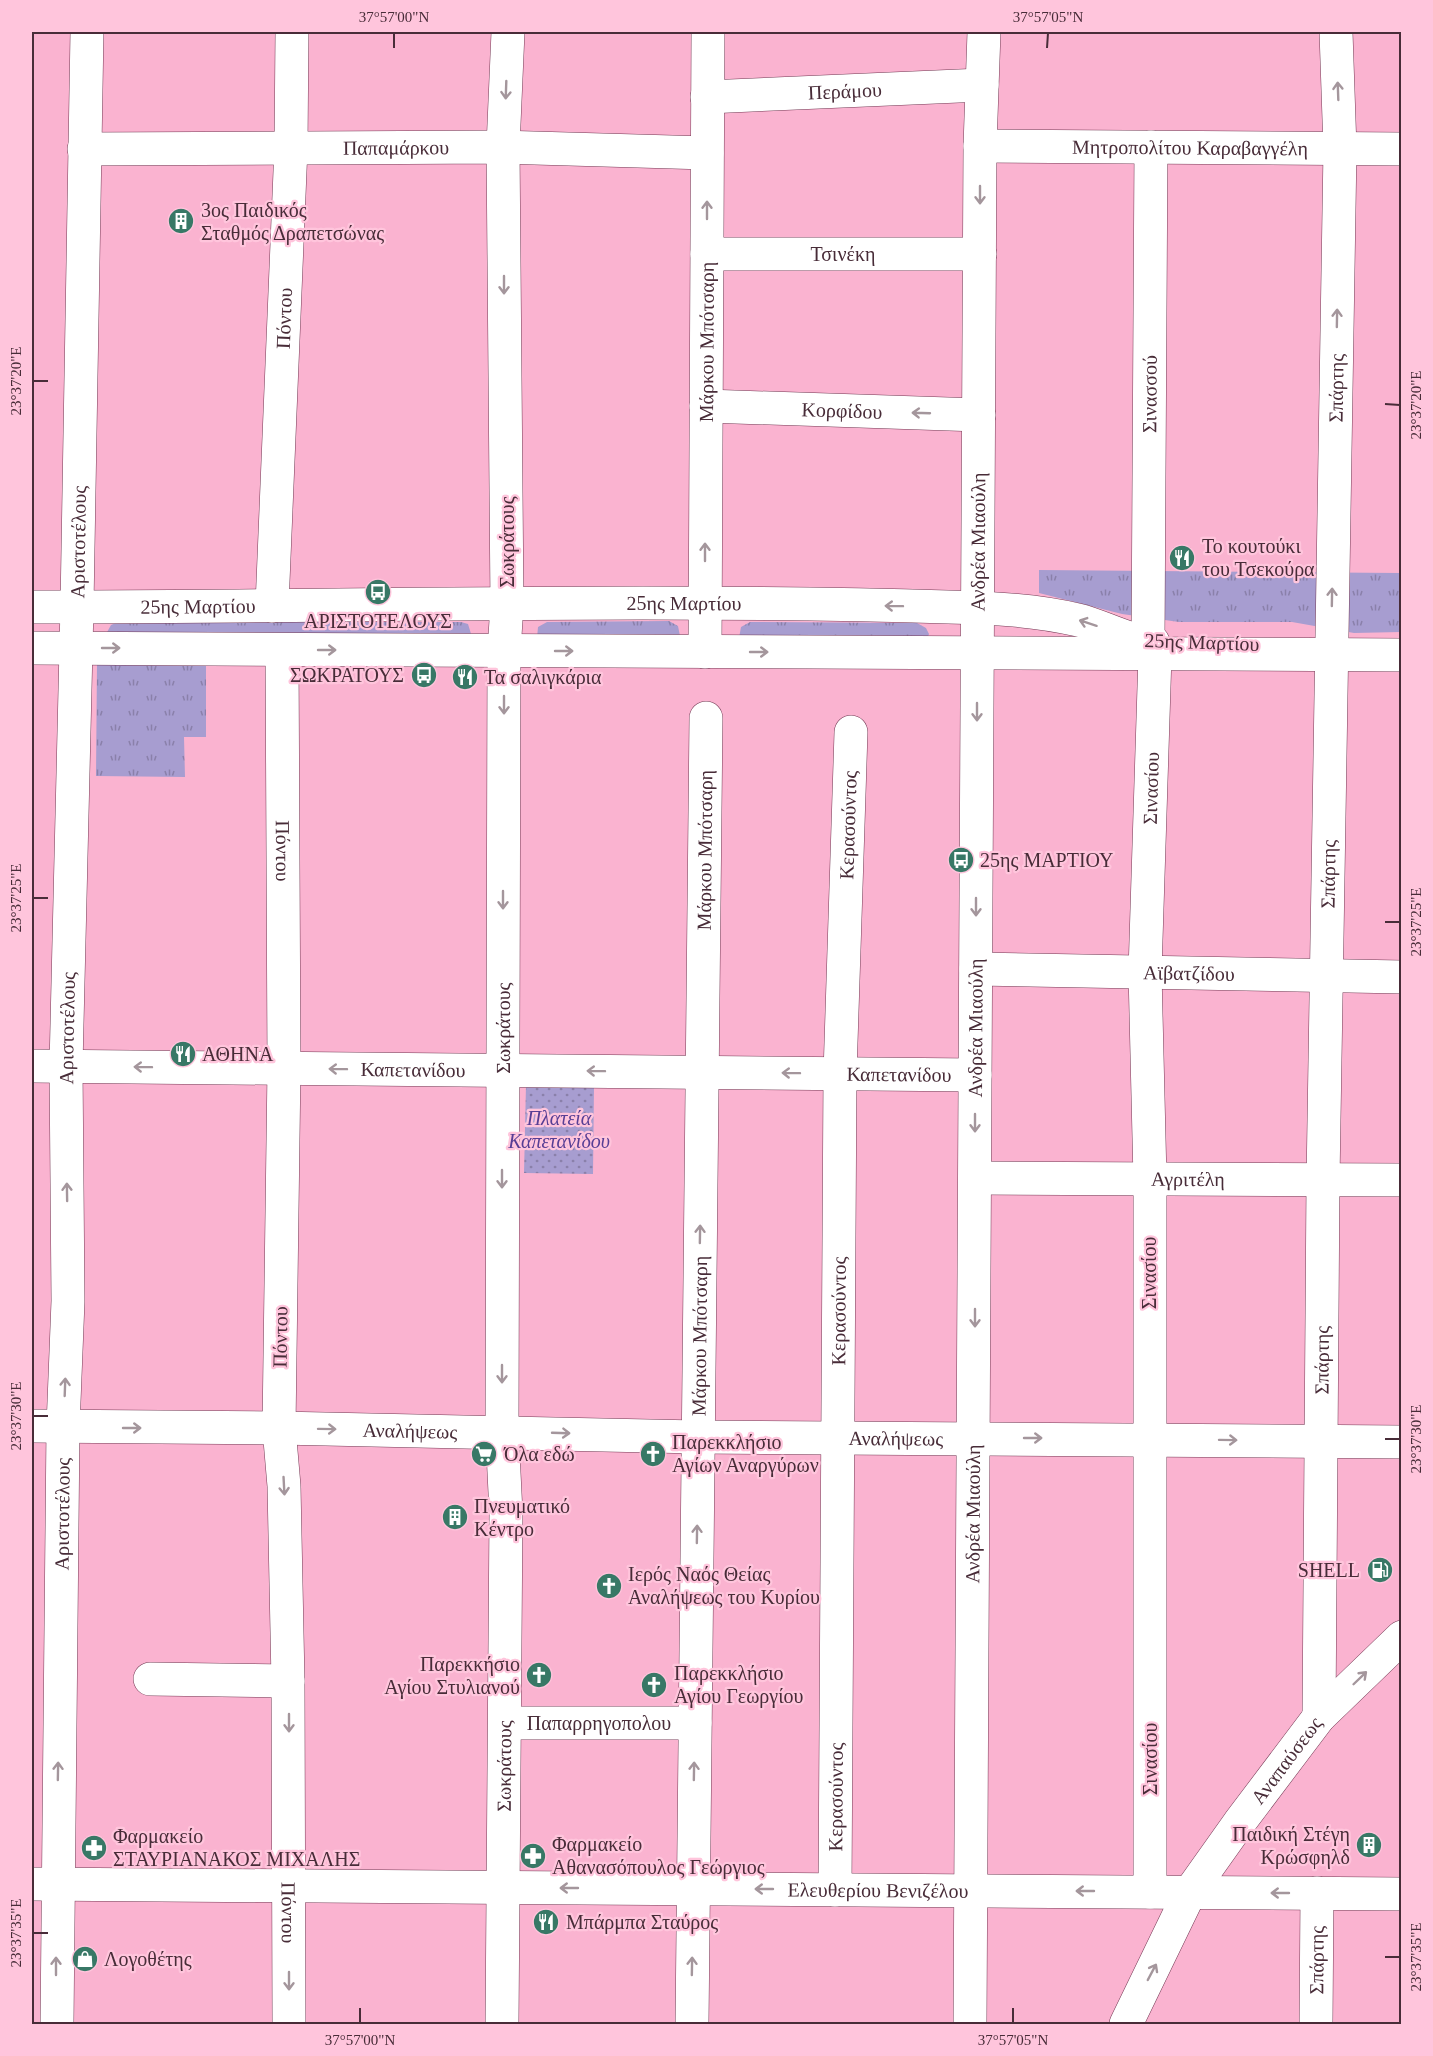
<svg xmlns="http://www.w3.org/2000/svg" width="1433" height="2056" viewBox="0 0 1433 2056" font-family="'Times New Roman',serif">
	<style>
		.grass { fill: url(#grass-tufts) }
		.park { fill: url(#park-dots) }
		.lines { fill: none; stroke-linecap: round; stroke-linejoin: round }
		.minor-casing { stroke: #743954; stroke-width: 34 }
		.tertiary-casing { stroke: #743954; stroke-width: 34 }
		.minor { stroke: #fff; stroke-width: 33 }
		.tertiary { stroke: #fff; stroke-width: 33 }
		.oneway { stroke: #a4969c }
		.ticks { fill: none; stroke: #482c38; stroke-width: 2 }
		.labels { text-anchor: middle; stroke-width: 4.5; stroke-linejoin: round; paint-order: stroke }
		.street-label { font-size: 20px; fill: #482c38; stroke: #ffc5dc }
		.poi-label { font-size: 20px; fill: #482c38; stroke: #ffc5dc; text-anchor: start }
		.park-label { font-size: 20px; font-style: italic; fill: #573e94; stroke: #ffc5dc }
		.neatline { fill: none; stroke: #482c38; stroke-width: 2 }
		.ticks-label { font-size: 15px; text-anchor: middle; fill: #482c38 }
	</style>
	<defs>
		<pattern id="grass-tufts" width="24" height="20" patternUnits="userSpaceOnUse" patternTransform="scale(1.5)"><rect width="24" height="20" fill="#a79dd0"/><path d="M3 7l-1-3M5 7V3M7 7l1-3M15 17l-1-3M17 17v-4M19 17l1-3" fill="none" stroke="#8a80aa"/></pattern>
		<pattern id="park-dots" width="8" height="8" patternUnits="userSpaceOnUse" patternTransform="scale(1.5)"><rect width="8" height="8" fill="#a79dd0"/><path d="M2 2h.1M6 6h.1" fill="none" stroke="#8a80aa" stroke-width="1.8" stroke-linecap="round"/></pattern>
	</defs>
	<rect width="100%" height="100%" fill="#fab3d0"/>
	<path class="grass" d="M 1039,570 L 1401,573 L 1401,632 L 1354,633 L 1292,622 L 1179,622 L 1122,614 L 1039,593 Z
		M 669,621 L 678,626 L 680,636 L 537,638 L 538,627 L 547,622 Z
		M 118,622 L 461,622 L 468,624 L 472,637 L 106,634 L 111,625 Z
		M 750,622 L 917,623 L 926,628 L 929,634 L 926,642 L 739,638 L 741,627 Z
		M 97,663 L 206,664 L 206,737 L 184,737 L 185,777 L 96,776 Z"/>
	<path class="park" d="M 526,1085 L 594,1086 L 593,1174 L 524,1173 Z"/>
	<g class="lines">
		<g class="minor-casing">
			<g id="minor">
				<path id="s1" d="M 707,97 L 982,85"/>
				<path id="s2" d="M 980,146 L 1402,149"/>
				<path id="s3" d="M 84,149 L 503,147 L 707,153"/>
				<path id="s4" d="M 707,254 L 980,254"/>
				<path id="s5" d="M 706,406 L 979,415"/>
				<path id="s6" d="M 77,606 L 87,32"/>
				<path id="s7" d="M 272,606 L 291,147 L 292,32"/>
				<path id="s8" d="M 1148,642 L 1151,147"/>
				<path id="s9" d="M 282,650 L 284,1068 L 279,1428 L 284,1486 L 288,1681 L 289,2024"/>
				<path id="s10" d="M 705,652 L 708,32"/>
				<path id="s11" d="M 976,969 L 1402,977"/>
				<path id="s12" d="M 32,1066 L 975,1075"/>
				<path id="s13" d="M 975,1178 L 1402,1180"/>
				<path id="s14" d="M 32,1426 L 279,1428 L 698,1437 L 1402,1442"/>
				<path d="M 150,1679 L 288,1681"/>
				<path id="s15" d="M 1319,1717 L 1323,1181 L 1340,149 L 1336,32"/>
				<path id="s16" d="M 505,1723 L 695,1723"/>
				<path id="s17" d="M 32,1884 L 1402,1894"/>
				<path id="s18" d="M 835,1890 L 840,1074 L 851,732"/>
				<path id="s19" d="M 1150,1892 L 1150,1179 L 1145,972 L 1155,655"/>
				<path id="s20" d="M 502,2024 L 506,1513 L 502,1432 L 504,651 L 507,605 L 503,147 L 508,32"/>
				<path id="s21" d="M 692,2024 L 706,718"/>
				<path id="s22" d="M 970,2024 L 980,146 L 984,32"/>
				<path id="s23" d="M 1126,2024 L 1190,1892 L 1239,1823 L 1319,1717 L 1402,1637"/>
				<path id="s24" d="M 1316,2024 L 1317,1893"/>
			</g>
		</g>
		<g class="tertiary-casing">
			<g id="tertiary">
				<path id="s25" d="M 32,607 C 337,607 643,598 948,607 C 992,608 1036,610 1078,620 C 1103,626 1126,641 1153,642"/>
				<path d="M 32,648 L 1402,655"/>
				<path id="s26" d="M 57,2024 L 63,1427 L 68,1301 L 66,1066 L 77,606"/>
			</g>
		</g>
		<use href="#minor" class="minor"/>
		<use href="#tertiary" class="tertiary"/>
	</g>
	<defs><path id="oneway-shaft" d="M-6 0H5M1.5-3L5.5 0L1.5 3" fill="none" stroke-width="1.6" stroke-linecap="round" stroke-linejoin="round" transform="scale(1.5)"/></defs>
	<g class="oneway">
		<use href="#oneway-shaft" transform="translate(506 90) rotate(92)"/>
		<use href="#oneway-shaft" transform="translate(1338 91) rotate(-92)"/>
		<use href="#oneway-shaft" transform="translate(980 195) rotate(90)"/>
		<use href="#oneway-shaft" transform="translate(707 210) rotate(-90)"/>
		<use href="#oneway-shaft" transform="translate(504 285) rotate(90)"/>
		<use href="#oneway-shaft" transform="translate(1337 318) rotate(-89)"/>
		<use href="#oneway-shaft" transform="translate(921 413) rotate(-178)"/>
		<use href="#oneway-shaft" transform="translate(705 552) rotate(-90)"/>
		<use href="#oneway-shaft" transform="translate(1332 597) rotate(-89)"/>
		<use href="#oneway-shaft" transform="translate(894 606) rotate(-179)"/>
		<use href="#oneway-shaft" transform="translate(1088 623) rotate(-162)"/>
		<use href="#oneway-shaft" transform="translate(111 648)"/>
		<use href="#oneway-shaft" transform="translate(327 650)"/>
		<use href="#oneway-shaft" transform="translate(564 651)"/>
		<use href="#oneway-shaft" transform="translate(759 652)"/>
		<use href="#oneway-shaft" transform="translate(504 705) rotate(90)"/>
		<use href="#oneway-shaft" transform="translate(977 712) rotate(90)"/>
		<use href="#oneway-shaft" transform="translate(503 900) rotate(90)"/>
		<use href="#oneway-shaft" transform="translate(976 907) rotate(90)"/>
		<use href="#oneway-shaft" transform="translate(143 1067) rotate(-179)"/>
		<use href="#oneway-shaft" transform="translate(338 1069) rotate(-179)"/>
		<use href="#oneway-shaft" transform="translate(596 1071) rotate(-179)"/>
		<use href="#oneway-shaft" transform="translate(791 1073) rotate(-179)"/>
		<use href="#oneway-shaft" transform="translate(975 1123) rotate(90)"/>
		<use href="#oneway-shaft" transform="translate(502 1179) rotate(90)"/>
		<use href="#oneway-shaft" transform="translate(67 1192) rotate(-91)"/>
		<use href="#oneway-shaft" transform="translate(700 1234) rotate(-89)"/>
		<use href="#oneway-shaft" transform="translate(975 1318) rotate(90)"/>
		<use href="#oneway-shaft" transform="translate(502 1374) rotate(90)"/>
		<use href="#oneway-shaft" transform="translate(65 1387) rotate(-88)"/>
		<use href="#oneway-shaft" transform="translate(132 1428)"/>
		<use href="#oneway-shaft" transform="translate(327 1429) rotate(1)"/>
		<use href="#oneway-shaft" transform="translate(561 1433) rotate(2)"/>
		<use href="#oneway-shaft" transform="translate(1033 1438)"/>
		<use href="#oneway-shaft" transform="translate(1228 1440) rotate(1)"/>
		<use href="#oneway-shaft" transform="translate(284 1486) rotate(87)"/>
		<use href="#oneway-shaft" transform="translate(697 1534) rotate(-89)"/>
		<use href="#oneway-shaft" transform="translate(1360 1678) rotate(-44)"/>
		<use href="#oneway-shaft" transform="translate(289 1723) rotate(90)"/>
		<use href="#oneway-shaft" transform="translate(58 1771) rotate(-89)"/>
		<use href="#oneway-shaft" transform="translate(694 1771) rotate(-89)"/>
		<use href="#oneway-shaft" transform="translate(569 1888) rotate(-180)"/>
		<use href="#oneway-shaft" transform="translate(764 1889) rotate(-180)"/>
		<use href="#oneway-shaft" transform="translate(1085 1891) rotate(-180)"/>
		<use href="#oneway-shaft" transform="translate(1280 1893) rotate(-180)"/>
		<use href="#oneway-shaft" transform="translate(56 1966) rotate(-90)"/>
		<use href="#oneway-shaft" transform="translate(692 1966) rotate(-89)"/>
		<use href="#oneway-shaft" transform="translate(1152 1972) rotate(-62)"/>
		<use href="#oneway-shaft" transform="translate(289 1981) rotate(90)"/>
	</g>
	<path class="ticks" d="M 394,48 L 394,33M 1047,48 L 1048,33M 33,381 L 48,381M 1385,404 L 1400,405M 33,898 L 48,898M 1385,922 L 1400,922M 33,1416 L 48,1416M 1385,1439 L 1400,1439M 33,1933 L 48,1933M 1385,1957 L 1400,1957M 360,2023 L 360,2008M 1013,2023 L 1013,2008"/>
	<defs>
		<g id="building-disc" transform="scale(1.35)"><circle r="9.5" fill="#387866" stroke="#ffc5dc"/><path d="M-4-6H4V6H1V3H-1V6H-4ZM-2.5-4.3h1.7v1.8h-1.7ZM.8-4.3h1.7v1.8H.8ZM-2.5-1h1.7V.8h-1.7ZM.8-1h1.7V.8H.8Z" fill="#fff"/></g>
		<g id="restaurant-disc" transform="scale(1.35)"><circle r="9.5" fill="#387866" stroke="#ffc5dc"/><path d="M-5-6h1v4h1v-4h1v4h1v-4h1v5L-1.5 .5V6h-2V.5L-5-1ZM5-6V6H3V1.5H1.5Q1.5-4 5-6Z" fill="#fff"/></g>
		<g id="bus-disc" transform="scale(1.35)"><circle r="9.5" fill="#387866" stroke="#ffc5dc"/><path d="M-5-6H5V4H4V6H2V4H-2V6H-4V4H-5ZM-3.5-4V0h7V-4ZM-3.5 1.2v1.5H-2V1.2ZM2 1.2v1.5H3.5V1.2Z" fill="#fff"/></g>
		<g id="supermarket-disc" transform="scale(1.35)"><circle r="9.5" fill="#387866" stroke="#ffc5dc"/><path d="M-6-5.5h2.5l.6 2H6L4.5 2H-2.5L-4.4-4H-6ZM-1.5 3.2a1.3 1.3 0 1 0 .1 0ZM3 3.2a1.3 1.3 0 1 0 .1 0Z" fill="#fff"/></g>
		<g id="church-disc" transform="scale(1.35)"><circle r="9.5" fill="#387866" stroke="#ffc5dc"/><path d="M-1.2-6h2.4v3.5h3.3v2.4h-3.3V6h-2.4V-.1h-3.3v-2.4h3.3Z" fill="#fff"/></g>
		<g id="fuel-disc" transform="scale(1.35)"><circle r="9.5" fill="#387866" stroke="#ffc5dc"/><path d="M-5.5-6h7V0h2V4h1.3V-2.5L3-4.5l.8-.8L6-3V5H2.5V1h-1V6h-7ZM-4.2-4.7v3.2H.2V-4.7Z" fill="#fff"/></g>
		<g id="pharmacy-disc" transform="scale(1.35)"><circle r="9.5" fill="#387866" stroke="#ffc5dc"/><path d="M-2-6h4v4h4v4h-4v4h-4v-4h-4v-4h4Z" fill="#fff"/></g>
		<g id="shop-disc" transform="scale(1.35)"><circle r="9.5" fill="#387866" stroke="#ffc5dc"/><path d="M-5-2.5h2.3a2.7 3.5 0 0 1 5.4 0H5L5.5 6h-11ZM-1.5-2.5h3a1.5 2.3 0 0 0-3 0Z" fill="#fff"/></g>
	</defs>
	<g fill-rule="evenodd">
		<use href="#building-disc" x="181" y="221"/>
		<use href="#restaurant-disc" x="1182" y="558"/>
		<use href="#bus-disc" x="378" y="592"/>
		<use href="#bus-disc" x="424" y="675"/>
		<use href="#restaurant-disc" x="465" y="677"/>
		<use href="#bus-disc" x="961" y="860"/>
		<use href="#restaurant-disc" x="183" y="1054"/>
		<use href="#supermarket-disc" x="484" y="1454"/>
		<use href="#church-disc" x="653" y="1454"/>
		<use href="#building-disc" x="455" y="1517"/>
		<use href="#fuel-disc" x="1380" y="1570"/>
		<use href="#church-disc" x="609" y="1586"/>
		<use href="#church-disc" x="539" y="1675"/>
		<use href="#church-disc" x="654" y="1685"/>
		<use href="#building-disc" x="1369" y="1845"/>
		<use href="#pharmacy-disc" x="94" y="1848"/>
		<use href="#pharmacy-disc" x="533" y="1856"/>
		<use href="#restaurant-disc" x="546" y="1922"/>
		<use href="#shop-disc" x="85" y="1959"/>
	</g>
	<g class="labels">
		<g class="street-label">
			<text dy="7" stroke="none"><textPath href="#s1" startOffset="138">Περάμου</textPath></text>
			<text dy="7" stroke="none"><textPath href="#s3" startOffset="312">Παπαμάρκου</textPath></text>
			<text dy="7" stroke="none"><textPath href="#s2" startOffset="210">Μητροπολίτου Καραβαγγέλη</textPath></text>
			<text dy="7" stroke="none"><textPath href="#s4" startOffset="136">Τσινέκη</textPath></text>
			<text dy="7" stroke="none"><textPath href="#s7" startOffset="288">Πόντου</textPath></text>
			<text dy="7" stroke="none"><textPath href="#s10" startOffset="310">Μάρκου Μπότσαρη</textPath></text>
			<text dy="7" stroke="none"><textPath href="#s15" startOffset="1329">Σπάρτης</textPath></text>
			<text dy="7" stroke="none"><textPath href="#s8" startOffset="248">Σινασσού</textPath></text>
			<text dy="7" stroke="none"><textPath href="#s5" startOffset="136">Κορφίδου</textPath></text>
			<text dy="7" stroke="none"><textPath href="#s6" startOffset="64">Αριστοτέλους</textPath></text>
			<text transform="translate(507 542) rotate(-90)" y="7">Σωκράτους</text>
			<text dy="7" stroke="none"><textPath href="#s22" startOffset="1482">Ανδρέα Μιαούλη</textPath></text>
			<text dy="7" stroke="none"><textPath href="#s25" startOffset="652">25ης Μαρτίου</textPath></text>
			<text dy="7" stroke="none"><textPath href="#s25" startOffset="166">25ης Μαρτίου</textPath></text>
			<text transform="translate(1202 642) rotate(2)" y="7">25ης Μαρτίου</text>
			<text dy="7" stroke="none"><textPath href="#s19" startOffset="1104">Σινασίου</textPath></text>
			<text dy="7" stroke="none"><textPath href="#s18" startOffset="1065">Κερασούντος</textPath></text>
			<text dy="7" stroke="none"><textPath href="#s21" startOffset="1174">Μάρκου Μπότσαρη</textPath></text>
			<text dy="7" stroke="none"><textPath href="#s9" startOffset="201">Πόντου</textPath></text>
			<text dy="7" stroke="none"><textPath href="#s15" startOffset="843">Σπάρτης</textPath></text>
			<text dy="7" stroke="none"><textPath href="#s11" startOffset="213">Αϊβατζίδου</textPath></text>
			<text dy="7" stroke="none"><textPath href="#s26" startOffset="996">Αριστοτέλους</textPath></text>
			<text dy="7" stroke="none"><textPath href="#s20" startOffset="996">Σωκράτους</textPath></text>
			<text dy="7" stroke="none"><textPath href="#s22" startOffset="996">Ανδρέα Μιαούλη</textPath></text>
			<text dy="7" stroke="none"><textPath href="#s12" startOffset="381">Καπετανίδου</textPath></text>
			<text dy="7" stroke="none"><textPath href="#s12" startOffset="867">Καπετανίδου</textPath></text>
			<text dy="7" stroke="none"><textPath href="#s13" startOffset="213">Αγριτέλη</textPath></text>
			<text transform="translate(1149 1273) rotate(-90)" y="7">Σινασίου</text>
			<text dy="7" stroke="none"><textPath href="#s18" startOffset="579">Κερασούντος</textPath></text>
			<text dy="7" stroke="none"><textPath href="#s21" startOffset="688">Μάρκου Μπότσαρη</textPath></text>
			<text transform="translate(280 1337) rotate(-89)" y="7">Πόντου</text>
			<text dy="7" stroke="none"><textPath href="#s15" startOffset="357">Σπάρτης</textPath></text>
			<text dy="7" stroke="none"><textPath href="#s14" startOffset="378">Αναλήψεως</textPath></text>
			<text dy="7" stroke="none"><textPath href="#s14" startOffset="864">Αναλήψεως</textPath></text>
			<text dy="7" stroke="none"><textPath href="#s26" startOffset="510">Αριστοτέλους</textPath></text>
			<text dy="7" stroke="none"><textPath href="#s22" startOffset="510">Ανδρέα Μιαούλη</textPath></text>
			<text dy="7" stroke="none"><textPath href="#s16" startOffset="94">Παπαρρηγοπολου</textPath></text>
			<text transform="translate(1150 1759) rotate(-90)" y="7">Σινασίου</text>
			<text dy="7" stroke="none"><textPath href="#s23" startOffset="310">Αναπαύσεως</textPath></text>
			<text dy="7" stroke="none"><textPath href="#s20" startOffset="258">Σωκράτους</textPath></text>
			<text dy="7" stroke="none"><textPath href="#s18" startOffset="93">Κερασούντος</textPath></text>
			<text dy="7" stroke="none"><textPath href="#s17" startOffset="846">Ελευθερίου Βενιζέλου</textPath></text>
			<text dy="7" stroke="none"><textPath href="#s9" startOffset="1263">Πόντου</textPath></text>
			<text dy="7" stroke="none"><textPath href="#s24" startOffset="64">Σπάρτης</textPath></text>
		</g>
		<g class="poi-label">
			<text x="201" y="217">3ος Παιδικός<tspan x="201" dy="23">Σταθμός Δραπετσώνας</tspan></text>
			<text x="1202" y="553">Το κουτούκι<tspan x="1202" dy="23">του Τσεκούρα</tspan></text>
			<text x="378" y="628" text-anchor="middle">ΑΡΙΣΤΟΤΕΛΟΥΣ</text>
			<text x="404" y="682" text-anchor="end">ΣΩΚΡΑΤΟΥΣ</text>
			<text x="484" y="684">Τα σαλιγκάρια</text>
			<text x="980" y="867">25ης ΜΑΡΤΙΟΥ</text>
			<text x="202" y="1061">ΑΘΗΝΑ</text>
			<text x="672" y="1449">Παρεκκλήσιο<tspan x="672" dy="23">Αγίων Αναργύρων</tspan></text>
			<text x="504" y="1461">Όλα εδώ</text>
			<text x="474" y="1513">Πνευματικό<tspan x="474" dy="23">Κέντρο</tspan></text>
			<text x="1360" y="1577" text-anchor="end">SHELL</text>
			<text x="628" y="1581">Ιερός Ναός Θείας<tspan x="628" dy="23">Αναλήψεως του Κυρίου</tspan></text>
			<text x="520" y="1671" text-anchor="end">Παρεκκήσιο<tspan x="520" dy="23">Αγίου Στυλιανού</tspan></text>
			<text x="674" y="1680">Παρεκκλήσιο<tspan x="674" dy="23">Αγίου Γεωργίου</tspan></text>
			<text x="1350" y="1841" text-anchor="end">Παιδική Στέγη<tspan x="1350" dy="23">Κρώσφηλδ</tspan></text>
			<text x="113" y="1843">Φαρμακείο<tspan x="113" dy="23">ΣΤΑΥΡΙΑΝΑΚΟΣ ΜΙΧΑΛΗΣ</tspan></text>
			<text x="552" y="1851">Φαρμακείο<tspan x="552" dy="23">Αθανασόπουλος Γεώργιος</tspan></text>
			<text x="566" y="1929">Μπάρμπα Σταύρος</text>
			<text x="104" y="1966">Λογοθέτης</text>
		</g>
		<g class="park-label">
			<text x="559" y="1125">Πλατεία<tspan x="559" dy="23">Καπετανίδου</tspan></text>
		</g>
	</g>
	<rect width="1433" height="2056" fill="none" stroke="#ffc5dc" stroke-width="66"/>
	<rect x="33" y="33" width="1367" height="1990" class="neatline"/>
	<g class="ticks-label">
		<text x="394" y="22">37°57'00"N</text>
		<text x="1048" y="22">37°57'05"N</text>
		<text transform="translate(16 381) rotate(-90)" y="5">23°37'20"E</text>
		<text transform="translate(1416 405) rotate(-90)" y="5">23°37'20"E</text>
		<text transform="translate(16 898) rotate(-90)" y="5">23°37'25"E</text>
		<text transform="translate(1416 922) rotate(-90)" y="5">23°37'25"E</text>
		<text transform="translate(16 1416) rotate(-90)" y="5">23°37'30"E</text>
		<text transform="translate(1416 1439) rotate(-90)" y="5">23°37'30"E</text>
		<text transform="translate(16 1933) rotate(-90)" y="5">23°37'35"E</text>
		<text transform="translate(1416 1957) rotate(-90)" y="5">23°37'35"E</text>
		<text x="360" y="2045">37°57'00"N</text>
		<text x="1013" y="2045">37°57'05"N</text>
	</g>
</svg>
